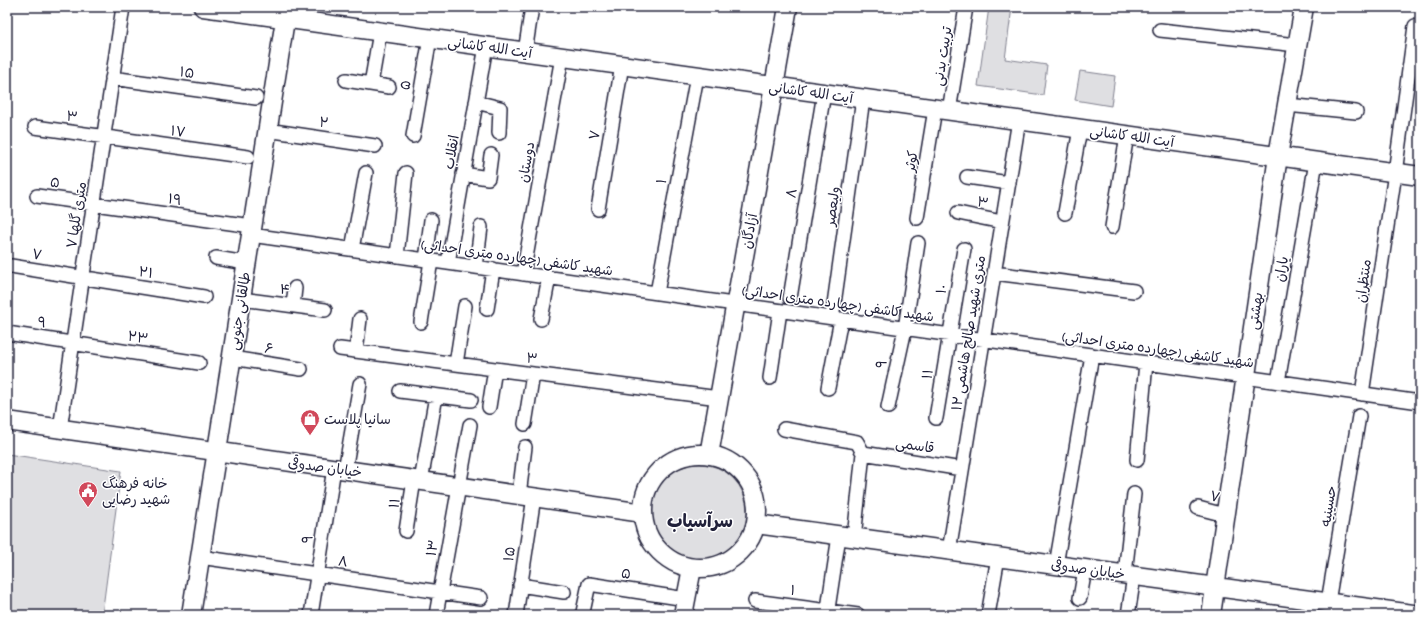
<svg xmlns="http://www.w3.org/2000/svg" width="1427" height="622" viewBox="0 0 1427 622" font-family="Dekko,'Playpen Sans Arabic',sans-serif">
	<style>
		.green { fill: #dfdfe2; stroke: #80808e }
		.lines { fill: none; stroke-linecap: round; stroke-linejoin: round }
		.street-casing { stroke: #22223b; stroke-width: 16 }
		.secondary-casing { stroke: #22223b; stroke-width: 21 }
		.street { stroke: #fff; stroke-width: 13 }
		.secondary { stroke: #fff; stroke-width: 18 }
		.labels { text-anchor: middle; stroke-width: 3; stroke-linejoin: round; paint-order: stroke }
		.street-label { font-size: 14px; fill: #22223b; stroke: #fff }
		.poi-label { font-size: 14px; fill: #22223b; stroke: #fff; text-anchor: start }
		.district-label { font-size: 18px; font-weight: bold; fill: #22223b; stroke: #fff }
	</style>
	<rect width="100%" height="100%" fill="#fff"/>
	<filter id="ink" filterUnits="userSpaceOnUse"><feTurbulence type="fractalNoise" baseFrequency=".025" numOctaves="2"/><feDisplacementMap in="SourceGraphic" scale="8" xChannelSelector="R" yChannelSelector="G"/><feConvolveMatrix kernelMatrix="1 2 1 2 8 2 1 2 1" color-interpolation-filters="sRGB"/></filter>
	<g filter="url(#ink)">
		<path class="green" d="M 989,7 L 1012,7 L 1005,59 L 1047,65 L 1043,95 L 978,86 Z
			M 1080,71 L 1115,76 L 1111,106 L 1075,100 Z
			M 7,454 L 121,471 L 102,615 L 7,615 Z
			M651 512a48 48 0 1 1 96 0a48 48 0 1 1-96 0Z"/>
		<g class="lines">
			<g class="street-casing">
				<path id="street" d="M 1160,30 L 1297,45
					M 525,52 L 532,7
					M 112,78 L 256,98
					M 346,80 L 389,87
					M 371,84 L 380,32
					M 476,102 L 500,108 L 499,133
					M 1287,105 L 1356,112
					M 949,111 L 966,7
					M 35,127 L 248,157
					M 267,130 L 375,146
					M 413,136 L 430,38
					M 463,174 L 488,178 L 491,155
					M 967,177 L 1009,183
					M 37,196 L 252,226
					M 598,209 L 622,65
					M 958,213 L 1002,222
					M 1065,213 L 1080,129
					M 917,218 L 935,109
					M 1112,227 L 1127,135
					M 251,235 L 1420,402
					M 352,249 L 366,173
					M 397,256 L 406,173
					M 216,258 L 246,263
					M 426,260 L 431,220
					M 448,263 L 486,46
					M 11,266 L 204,297
					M 476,267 L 481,227
					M 994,273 L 1134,291
					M 523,274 L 562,57
					M 657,293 L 697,76
					M 790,298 L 824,93
					M 241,299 L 325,310
					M 293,306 L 295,288
					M 487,309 L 493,269
					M 832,318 L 863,99
					M 541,319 L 549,277
					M 421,322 L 431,261
					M 7,333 L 199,363
					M 340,349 L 719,398
					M 356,351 L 360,319
					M 232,358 L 301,369
					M 456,364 L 465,306
					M 770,378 L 780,311
					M 1278,382 L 1316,162
					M 828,388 L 841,319
					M 400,391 L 471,400
					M 1362,394 L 1395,173 L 1415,26
					M 489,407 L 495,369
					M 888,407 L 905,329 L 918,243
					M 936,418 L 964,249
					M 525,424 L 533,374
					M 60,429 L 123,7
					M 784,429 L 857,442 L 863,453 L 854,538
					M 863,453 L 962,469
					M 1137,460 L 1146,363
					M 345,470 L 360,384
					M 421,481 L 436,396
					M 519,495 L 525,447
					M 1198,508 L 1225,515
					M 406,531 L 414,480
					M 949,551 L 1019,120
					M 200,557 L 481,598
					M 1056,565 L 1092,355
					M 1125,574 L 1134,494
					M 520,585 L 564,592
					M 1080,598 L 1085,569
					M 755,601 L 858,615
					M 1328,602 L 1359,416
					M 583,612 L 589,584 L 686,599
					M 311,615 L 334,468
					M 436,615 L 470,425
					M 516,615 L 534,497
					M 827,615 L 839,536
					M 988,615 L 998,557
					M 1128,615 L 1134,576
					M 1310,615 L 1313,600"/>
			</g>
			<g class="secondary-casing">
				<path id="secondary" d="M 203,7 L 1420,176
					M 7,421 L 643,513
					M643 511a57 57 0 1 1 114 0a57 57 0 1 1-114 0Z
					M 709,455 L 788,7
					M 756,524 L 1420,615
					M 191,615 L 287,7
					M 683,615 L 692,568
					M 1211,615 L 1278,156 L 1304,7"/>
			</g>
			<use href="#street" class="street"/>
			<use href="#secondary" class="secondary"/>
		</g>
	</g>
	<defs>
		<g id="shop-pin" transform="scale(1)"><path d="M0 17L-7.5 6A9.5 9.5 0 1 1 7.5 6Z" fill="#d1495b" stroke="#fff"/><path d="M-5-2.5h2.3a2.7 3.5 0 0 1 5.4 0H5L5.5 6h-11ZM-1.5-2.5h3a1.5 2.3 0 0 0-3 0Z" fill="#fff"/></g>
		<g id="civic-pin" transform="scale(1)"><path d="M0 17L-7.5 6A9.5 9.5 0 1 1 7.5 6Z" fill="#d1495b" stroke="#fff"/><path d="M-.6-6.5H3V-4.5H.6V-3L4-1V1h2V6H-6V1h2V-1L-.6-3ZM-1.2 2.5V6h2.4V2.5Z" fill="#fff"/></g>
	</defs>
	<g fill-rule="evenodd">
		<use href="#shop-pin" x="310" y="419"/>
		<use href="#civic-pin" x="88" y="491"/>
	</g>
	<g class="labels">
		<g class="street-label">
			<text transform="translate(490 47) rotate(8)" y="5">آیت الله کاشانی</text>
			<text transform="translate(942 56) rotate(-81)" y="5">تربیت بدنی</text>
			<text transform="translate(187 72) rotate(8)" y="5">۱۵</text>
			<text transform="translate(405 85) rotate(-80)" y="5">۵</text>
			<text transform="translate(811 92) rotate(8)" y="5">آیت الله کاشانی</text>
			<text transform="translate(72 116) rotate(8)" y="5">۳</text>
			<text transform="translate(324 122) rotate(9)" y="5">۲</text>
			<text transform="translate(178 131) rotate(8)" y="5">۱۷</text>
			<text transform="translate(594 135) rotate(-81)" y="5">۷</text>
			<text transform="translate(1132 136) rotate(8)" y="5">آیت الله کاشانی</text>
			<text transform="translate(451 152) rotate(-80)" y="5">انقلاب</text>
			<text transform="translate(911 161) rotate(-81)" y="5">کوثر</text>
			<text transform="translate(526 162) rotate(-80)" y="5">دوستان</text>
			<text transform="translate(661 181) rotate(-80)" y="5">۱</text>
			<text transform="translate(55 182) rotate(8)" y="5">۵</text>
			<text transform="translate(791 193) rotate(-81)" y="5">۸</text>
			<text transform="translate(175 199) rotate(8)" y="5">۱۹</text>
			<text transform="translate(983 202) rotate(12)" y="5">۳</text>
			<text transform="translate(832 206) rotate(-82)" y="5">ولیعصر</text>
			<text transform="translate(76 215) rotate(-81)" y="5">۷ متری گلها</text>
			<text transform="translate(749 231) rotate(-80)" y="5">آزادگان</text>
			<text transform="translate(37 254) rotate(10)" y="5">۷</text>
			<text transform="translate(517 257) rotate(8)" y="5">شهید کاشفی (چهارده متری احداثی)</text>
			<text transform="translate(1281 269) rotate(-80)" y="5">یاران</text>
			<text transform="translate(146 272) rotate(9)" y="5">۲۱</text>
			<text transform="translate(1363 281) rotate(-82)" y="5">منتظران</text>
			<text transform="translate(285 289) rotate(7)" y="5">۴</text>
			<text transform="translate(941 289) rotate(-81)" y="5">۱۰</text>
			<text transform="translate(838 303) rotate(8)" y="5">شهید کاشفی (چهارده متری احداثی)</text>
			<text transform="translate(239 311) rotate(-81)" y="5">طالقانی جنوبی</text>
			<text transform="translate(1255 311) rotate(-82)" y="5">بهشتی</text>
			<text transform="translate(42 322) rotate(8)" y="5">۹</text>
			<text transform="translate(968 333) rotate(-81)" y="5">۱۲ متری شهید صالح هاشمی</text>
			<text transform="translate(138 337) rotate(9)" y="5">۲۳</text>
			<text transform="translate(269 348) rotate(9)" y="5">۶</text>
			<text transform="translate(1158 349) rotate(8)" y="5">شهید کاشفی (چهارده متری احداثی)</text>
			<text transform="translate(532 358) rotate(7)" y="5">۳</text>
			<text transform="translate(881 364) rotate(-78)" y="5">۹</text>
			<text transform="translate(927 374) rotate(-81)" y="5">۱۱</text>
			<text transform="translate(915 445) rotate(9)" y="5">قاسمی</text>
			<text transform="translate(325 467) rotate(8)" y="5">خیابان صدوقی</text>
			<text transform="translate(1215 496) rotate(14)" y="5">۷</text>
			<text transform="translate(394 503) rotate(-82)" y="5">۱۱</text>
			<text transform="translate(1328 506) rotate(-81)" y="5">حسینیه</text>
			<text transform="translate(307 539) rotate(-81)" y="5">۹</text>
			<text transform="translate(432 548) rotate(-79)" y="5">۱۳</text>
			<text transform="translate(509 554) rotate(-81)" y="5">۱۵</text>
			<text transform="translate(343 561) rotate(8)" y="5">۸</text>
			<text transform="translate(1088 569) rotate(8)" y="5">خیابان صدوقی</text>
			<text transform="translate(626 573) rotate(9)" y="5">۵</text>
			<text transform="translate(793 590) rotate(8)" y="5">۱</text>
		</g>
		<g class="poi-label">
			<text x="324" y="424">سانیا پلاست</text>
			<text x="102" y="488">خانه فرهنگ<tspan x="102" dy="16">شهید رضایی</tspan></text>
		</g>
		<g class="district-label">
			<text x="700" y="527">سرآسیاب</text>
		</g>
	</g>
	<rect width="1427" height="622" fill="none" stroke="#fff" stroke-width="24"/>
	<rect x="12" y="12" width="1403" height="598" fill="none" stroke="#22223b" stroke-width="1.5" filter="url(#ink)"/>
</svg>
